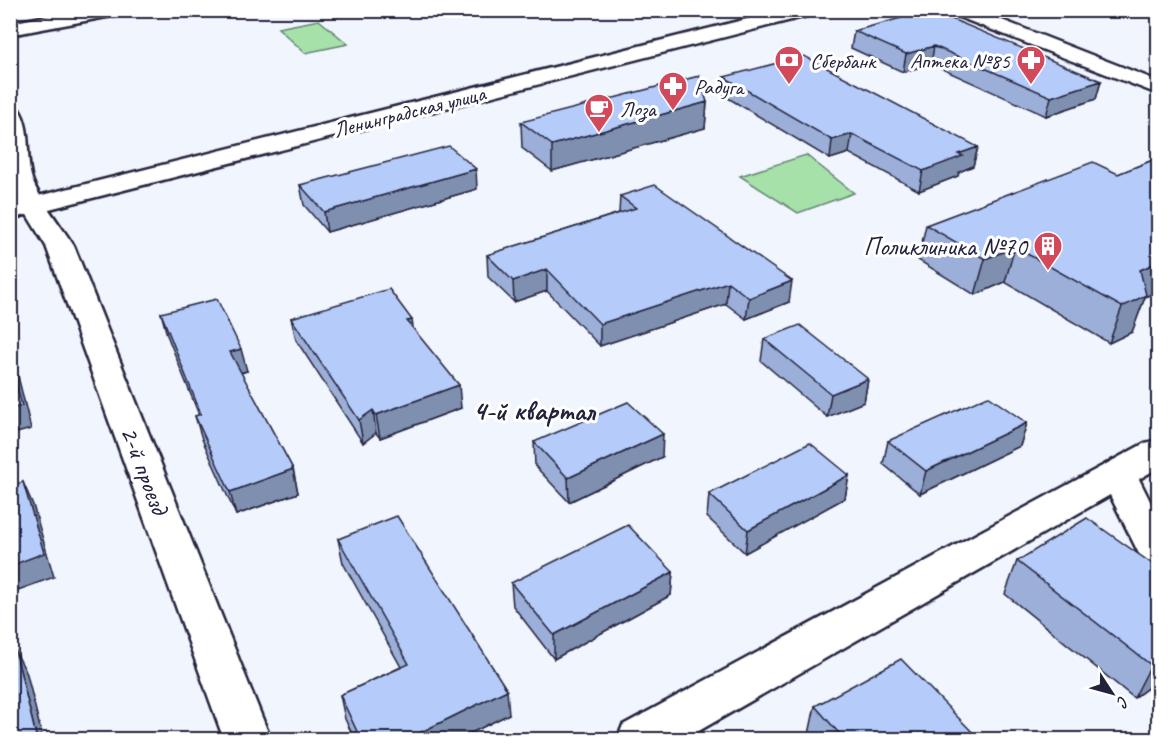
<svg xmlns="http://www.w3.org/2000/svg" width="1169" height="750" viewBox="0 0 1169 750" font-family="Caveat,sans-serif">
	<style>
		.green { fill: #a5e1a8; stroke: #648272; stroke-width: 1.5 }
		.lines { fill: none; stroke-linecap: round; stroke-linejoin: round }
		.minor-casing { stroke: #22223b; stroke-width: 5 }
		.secondary-casing { stroke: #22223b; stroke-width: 5 }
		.minor { fill: #fff; fill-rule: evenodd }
		.secondary { fill: #fff; fill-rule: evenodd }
		.wall { fill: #9cafd8; stroke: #22223b; stroke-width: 1.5 }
		.shaded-wall { fill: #7f8fb0; stroke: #22223b; stroke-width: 1.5 }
		.building { fill: #b5ccfb; stroke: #22223b; stroke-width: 1.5 }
		.labels { text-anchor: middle; stroke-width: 6; stroke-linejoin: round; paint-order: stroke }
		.far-poi-label { font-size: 22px; fill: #22223b; stroke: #fff; text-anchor: start }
		.far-street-label { font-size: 22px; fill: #22223b; stroke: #fff }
		.poi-label { font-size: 26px; fill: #22223b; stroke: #fff; text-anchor: end }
		.street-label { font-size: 26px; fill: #22223b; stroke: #fff }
		.quarter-label { font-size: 28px; font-weight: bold; fill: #22223b; stroke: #fff }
	</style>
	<rect width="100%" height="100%" fill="#f0f5fe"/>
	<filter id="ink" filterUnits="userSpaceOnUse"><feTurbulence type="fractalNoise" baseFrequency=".0167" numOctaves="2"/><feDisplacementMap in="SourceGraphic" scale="12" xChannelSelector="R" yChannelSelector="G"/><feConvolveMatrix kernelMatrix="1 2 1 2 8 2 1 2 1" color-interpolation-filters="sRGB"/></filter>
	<g filter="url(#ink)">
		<path class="green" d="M 319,20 L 348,44 L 305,53 L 278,28 Z
			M 806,155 L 854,193 L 798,213 L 740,176 Z"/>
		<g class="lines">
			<g class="minor-casing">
				<path id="minor" d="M 78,10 L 121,10 L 119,14 L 112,16 L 10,35 L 10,23 Z
					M 949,10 L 976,10 L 1158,81 L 1158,94 L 951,14 Z
					M 10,106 L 18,108 C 33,129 24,159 33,182 C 39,198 64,230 74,246 L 271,740 L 224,740 L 46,246 L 10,187 Z
					M 1158,440 L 1158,468 L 1139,479 L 1158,517 L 1158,569 L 1144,564 L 1110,495 L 683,740 L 617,740 L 623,725 L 1145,443 Z"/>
			</g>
			<g class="secondary-casing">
				<path id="secondary" d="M 783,10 L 817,10 L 815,14 L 10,219 L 10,203 Z"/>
			</g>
			<use href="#minor" class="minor"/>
			<use href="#secondary" class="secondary"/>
		</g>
		<path class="wall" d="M 854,31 L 1101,81 L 1096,99 L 1046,116 L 931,64 L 903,72 L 851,48 Z
			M 724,77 L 978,147 L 973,166 L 959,172 L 958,176 L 919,191 L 849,153 L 830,159 L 723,95 Z
			M 707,102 L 705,128 L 552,171 L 522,148 L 521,122 Z
			M 1158,142 L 1158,291 L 1145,297 L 1132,332 L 1109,343 L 1005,282 L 975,295 L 918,260 L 926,225 L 1118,174 L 1155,159 L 1153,158 Z
			M 300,185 L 477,189 L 327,232 L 304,205 Z
			M 620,196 L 789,302 L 746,319 L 726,304 L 600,346 L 547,291 L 514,302 L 488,277 L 487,255 L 619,213 Z
			M 161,313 L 247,371 L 241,373 L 293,469 L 298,493 L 236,515 L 202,439 L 195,416 L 199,415 L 167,335 Z
			M 291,318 L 413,329 L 461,408 L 380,438 L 376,433 L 363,443 L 296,340 Z
			M 764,339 L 868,379 L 864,402 L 827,417 L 761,361 Z
			M 1027,423 L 1020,446 L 920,494 L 883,464 L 888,441 Z
			M 534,442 L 662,457 L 569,502 L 535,466 Z
			M 849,475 L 845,498 L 745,553 L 707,517 L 709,494 Z
			M 338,539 L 509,714 L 457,740 L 355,740 L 345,719 L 340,695 L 401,667 L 343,563 Z
			M 1017,561 L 1158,568 L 1158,680 L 1134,698 L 1005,594 Z
			M 673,572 L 671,595 L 554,659 L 513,606 L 511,583 Z
			M 815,706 L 980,740 L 814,740 L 809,734 Z"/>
		<path class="shaded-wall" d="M 934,46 L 931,64 L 903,72 L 906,54 Z
			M 1101,81 L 1096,99 L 1046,116 L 1051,97 Z
			M 707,102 L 705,128 L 552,171 L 552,145 Z
			M 852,134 L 849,153 L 830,159 L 832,140 Z
			M 978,147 L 973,166 L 959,172 L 958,176 L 919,191 L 923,171 L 958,154 Z
			M 476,169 L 477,189 L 327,232 L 324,212 Z
			M 1015,247 L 1005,282 L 975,295 L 985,259 Z
			M 1158,262 L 1158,291 L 1145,297 L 1132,332 L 1109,343 L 1122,307 L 1140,270 Z
			M 547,269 L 547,291 L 514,302 L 513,281 Z
			M 792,281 L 789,302 L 746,319 L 749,298 Z
			M 728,282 L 726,304 L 600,346 L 600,324 Z
			M 412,320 L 415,341 L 407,321 Z
			M 241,349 L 247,371 L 235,374 L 230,352 Z
			M 10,358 L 18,376 L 31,429 L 10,435 Z
			M 868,379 L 864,402 L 827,417 L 831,394 Z
			M 459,385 L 461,408 L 380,438 L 376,415 Z
			M 373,410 L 376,433 L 363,443 L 359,420 Z
			M 1027,423 L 1020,446 L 920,494 L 926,471 Z
			M 663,434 L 662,457 L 569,502 L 568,478 Z
			M 293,469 L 298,493 L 236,515 L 230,492 Z
			M 849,475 L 845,498 L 745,553 L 748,530 Z
			M 23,482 L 33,505 L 54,577 L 10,593 L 10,566 Z
			M 673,572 L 671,595 L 554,659 L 554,635 Z
			M 15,650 L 27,674 L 43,740 L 37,740 Z
			M 1158,660 L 1158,680 L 1134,698 L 1151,665 Z
			M 507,690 L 509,714 L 457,740 L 405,740 Z"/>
		<path class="building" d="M 930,10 L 1101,81 L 1051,97 L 934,46 L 906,54 L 854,31 Z
			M 804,56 L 978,147 L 958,154 L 963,156 L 923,171 L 852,134 L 832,140 L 724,77 Z
			M 699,76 L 707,102 L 552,145 L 521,122 Z
			M 449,146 L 476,169 L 324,212 L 300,185 Z
			M 1158,158 L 1158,262 L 1140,270 L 1146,295 L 1122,307 L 1015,247 L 985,259 L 926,225 L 1093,162 L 1118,174 Z
			M 655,185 L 792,281 L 749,298 L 728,282 L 600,324 L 547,269 L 513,281 L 487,255 L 636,208 L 620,196 Z
			M 389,289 L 412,320 L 407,321 L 459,385 L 376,415 L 373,410 L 359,420 L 291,318 Z
			M 217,299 L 241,349 L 230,352 L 293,469 L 230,492 L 195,416 L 201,414 L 161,313 Z
			M 800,325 L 868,379 L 831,394 L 764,339 Z
			M 10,361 L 22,406 L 10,409 Z
			M 988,396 L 1027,423 L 926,471 L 888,441 Z
			M 628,402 L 663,434 L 568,478 L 534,442 Z
			M 810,443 L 849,475 L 748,530 L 709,494 Z
			M 23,482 L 44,553 L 10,566 L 10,486 Z
			M 397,516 L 507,690 L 405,740 L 361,740 L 340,695 L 409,664 L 338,539 Z
			M 1087,518 L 1158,568 L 1158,660 L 1151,665 L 1017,561 Z
			M 628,525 L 673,572 L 554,635 L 511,583 Z
			M 15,650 L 37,740 L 10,740 L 10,652 Z
			M 901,659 L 980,740 L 845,740 L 815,706 Z"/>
	</g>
	<defs>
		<g id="bank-pin" transform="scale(1.5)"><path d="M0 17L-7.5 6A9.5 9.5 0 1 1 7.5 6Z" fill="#d1495b" stroke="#fff"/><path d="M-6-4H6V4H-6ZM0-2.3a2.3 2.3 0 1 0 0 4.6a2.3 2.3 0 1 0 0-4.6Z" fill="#fff"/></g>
		<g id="pharmacy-pin" transform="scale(1.5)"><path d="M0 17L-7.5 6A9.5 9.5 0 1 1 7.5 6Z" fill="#d1495b" stroke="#fff"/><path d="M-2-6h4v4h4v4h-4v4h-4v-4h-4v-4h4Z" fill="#fff"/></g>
		<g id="cafe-pin" transform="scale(1.5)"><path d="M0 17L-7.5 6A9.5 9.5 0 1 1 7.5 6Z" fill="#d1495b" stroke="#fff"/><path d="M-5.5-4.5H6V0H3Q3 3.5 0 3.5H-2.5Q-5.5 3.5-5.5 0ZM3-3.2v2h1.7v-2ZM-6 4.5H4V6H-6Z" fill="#fff"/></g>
		<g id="building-pin" transform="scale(1.5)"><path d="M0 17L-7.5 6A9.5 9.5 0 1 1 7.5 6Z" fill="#d1495b" stroke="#fff"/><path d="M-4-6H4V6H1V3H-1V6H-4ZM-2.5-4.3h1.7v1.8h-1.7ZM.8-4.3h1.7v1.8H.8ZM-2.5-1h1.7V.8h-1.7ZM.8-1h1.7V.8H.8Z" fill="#fff"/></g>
	</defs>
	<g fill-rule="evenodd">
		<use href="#bank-pin" x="789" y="60"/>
		<use href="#pharmacy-pin" x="1031" y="60"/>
		<use href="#pharmacy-pin" x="673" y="86"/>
		<use href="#cafe-pin" x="599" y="108"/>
		<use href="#building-pin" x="1048" y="246"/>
	</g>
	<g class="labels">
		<g class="far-poi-label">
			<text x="810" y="68">Сбербанк</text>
			<text x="1010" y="68" text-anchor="end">Аптека №85</text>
			<text x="694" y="94">Радуга</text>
			<text x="620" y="116">Лоза</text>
		</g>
		<g class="far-street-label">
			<text transform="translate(409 111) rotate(-14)" y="8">Ленинградская улица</text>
		</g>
		<g class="poi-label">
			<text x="1027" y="255">Поликлиника №70</text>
		</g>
		<g class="street-label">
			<text transform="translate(145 470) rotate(69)" y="9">2-й проезд</text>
		</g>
		<g class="quarter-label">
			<text x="534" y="420">4-й квартал</text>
		</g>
	</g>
	<rect width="1169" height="750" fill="none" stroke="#fff" stroke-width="36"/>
	<rect x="18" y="18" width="1133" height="714" fill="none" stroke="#22223b" stroke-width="2" filter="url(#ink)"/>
	<g transform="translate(1112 693) rotate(126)" stroke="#ffffff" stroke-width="4.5" paint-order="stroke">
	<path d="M0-4.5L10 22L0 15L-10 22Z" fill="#22223b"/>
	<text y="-9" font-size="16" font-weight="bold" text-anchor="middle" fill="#22223b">С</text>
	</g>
</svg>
